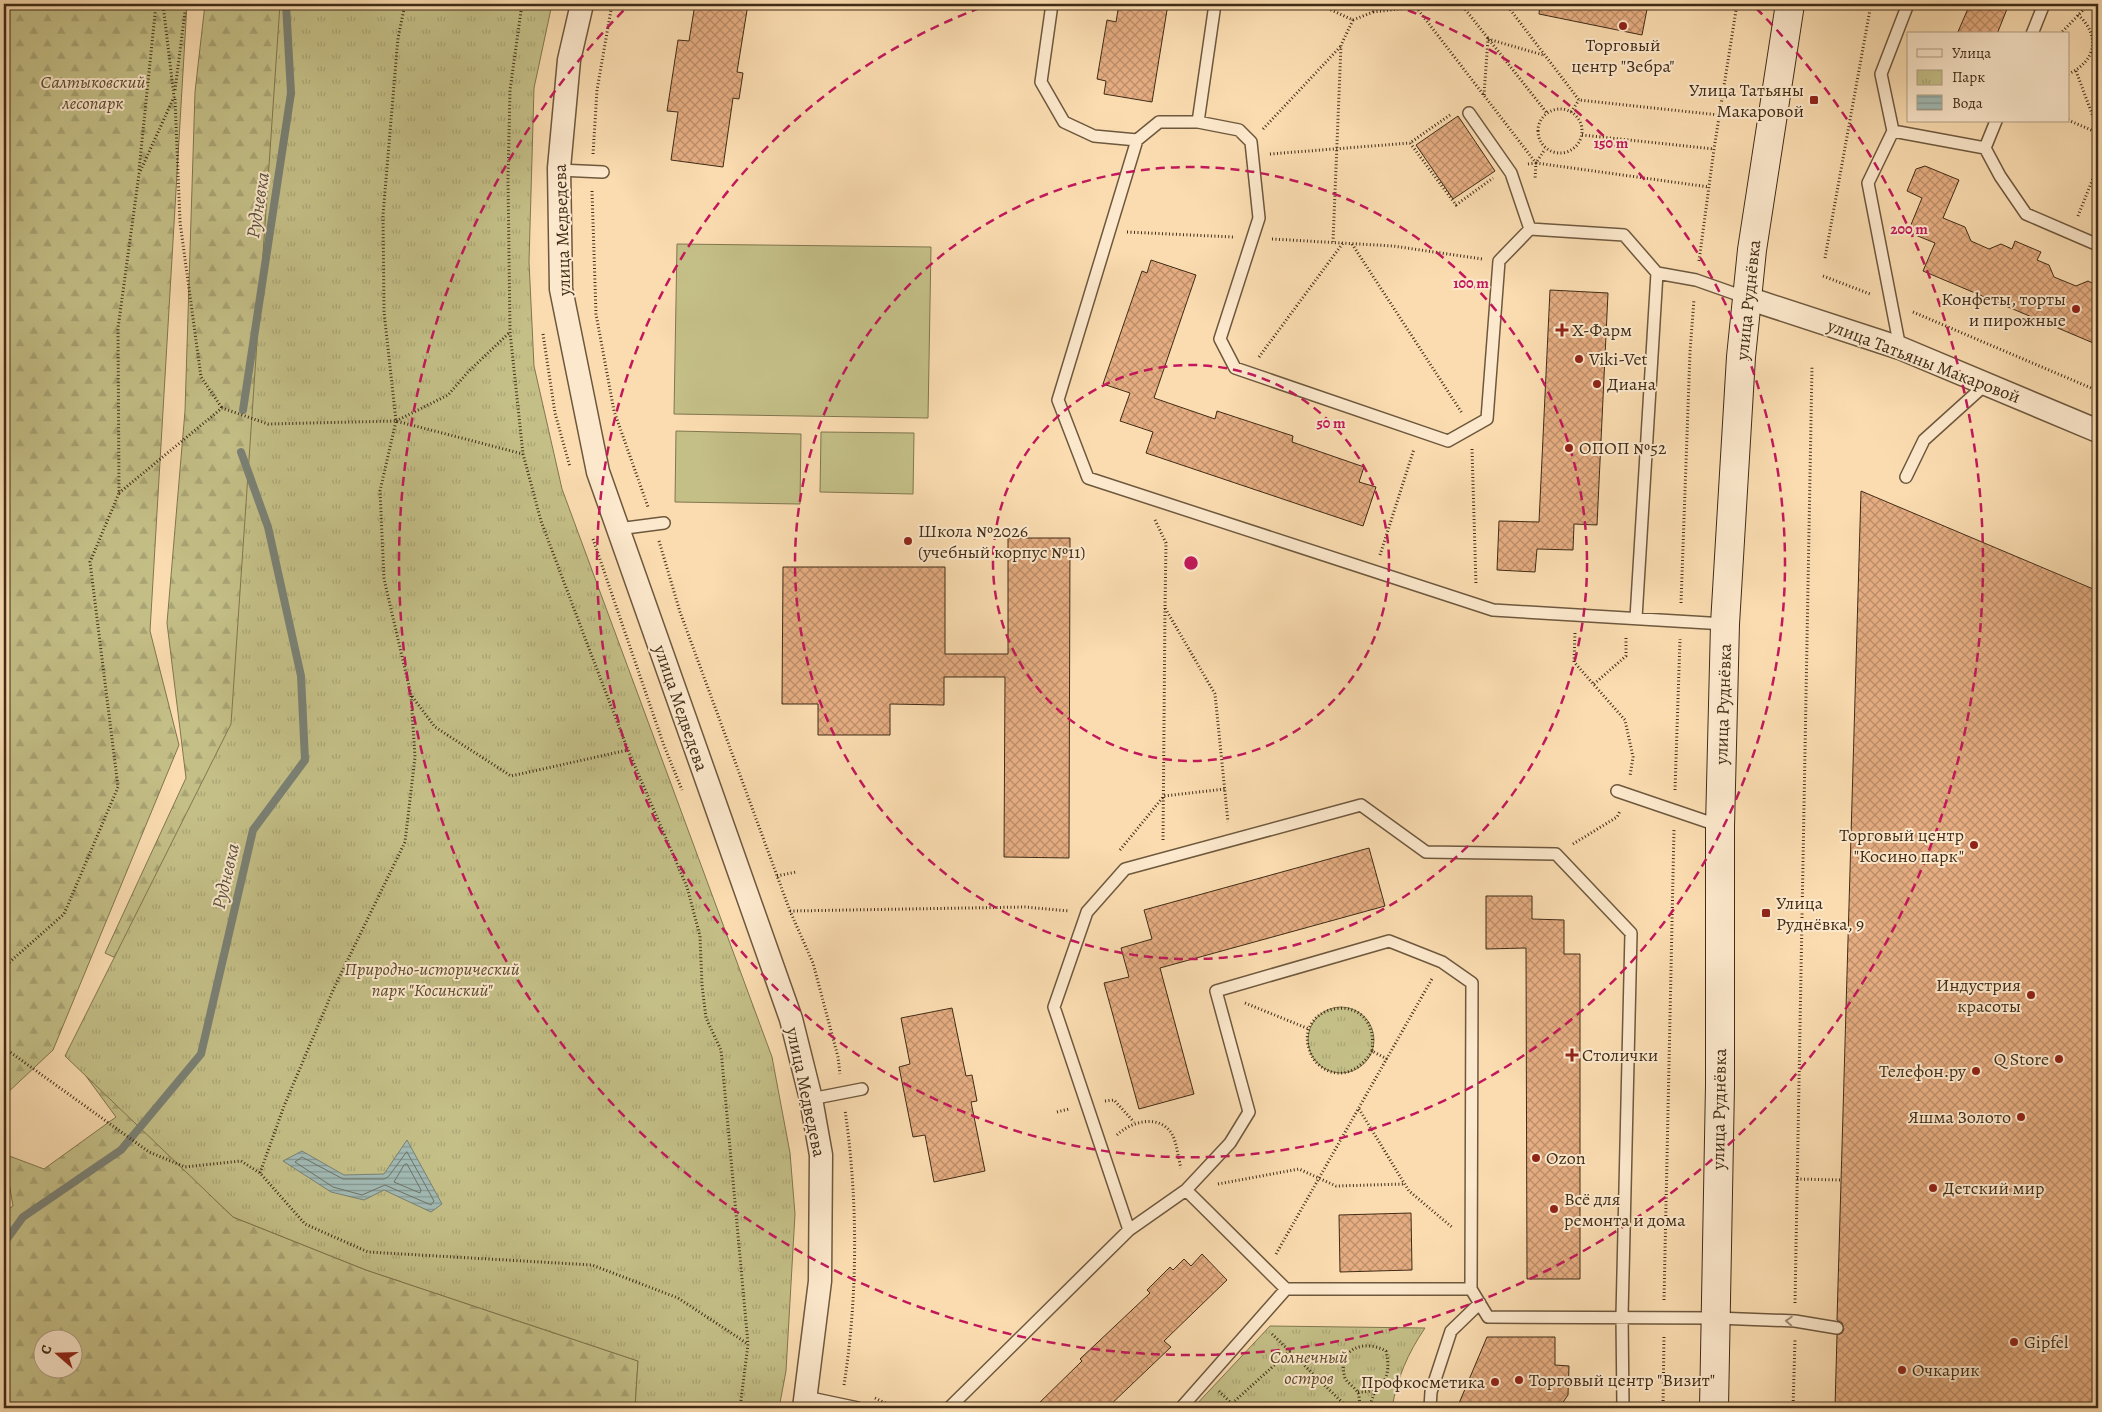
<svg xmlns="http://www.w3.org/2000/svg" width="2102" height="1412" viewBox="0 0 2102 1412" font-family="Alegreya,serif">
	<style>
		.forest { fill: url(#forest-firs); stroke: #82764f; fill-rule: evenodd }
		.park { fill: url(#park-tufts); stroke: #82764f }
		.pitch { fill: #c4bf87; stroke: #82764f }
		.water { fill: url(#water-rules); stroke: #7a8175 }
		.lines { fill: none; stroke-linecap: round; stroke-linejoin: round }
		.shore { stroke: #707366; stroke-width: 1 }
		.stream { stroke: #7a8175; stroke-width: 8 }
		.building { fill: url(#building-cross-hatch); stroke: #402c17 }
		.lane-casing { stroke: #6e583d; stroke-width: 14 }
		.street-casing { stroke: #6e583d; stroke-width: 25 }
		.secondary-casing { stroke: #402c17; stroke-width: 30 }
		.path { stroke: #402c17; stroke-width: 3; stroke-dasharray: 1 2.5; stroke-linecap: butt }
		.lane { stroke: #fce8cc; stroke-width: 11 }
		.street { stroke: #fce8cc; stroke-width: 22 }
		.secondary { stroke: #fce8cc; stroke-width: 28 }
		.oneway { stroke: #9e8a72 }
		.ring { fill: none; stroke: #c2185b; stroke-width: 2.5; stroke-dasharray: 9 6 }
		.poi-dot { fill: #8f2418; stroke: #fce8cc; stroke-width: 2 }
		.labels { text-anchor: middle; stroke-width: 4; stroke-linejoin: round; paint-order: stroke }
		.poi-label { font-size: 18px; fill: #402c17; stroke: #fce8cc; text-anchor: start }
		.park-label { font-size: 18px; font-style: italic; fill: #5a492d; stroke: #fce8cc }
		.street-label { font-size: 18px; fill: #402c17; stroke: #fce8cc }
		.water-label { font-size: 19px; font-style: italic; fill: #58503e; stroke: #fce8cc }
		.centre { fill: #c2185b; stroke: #fce8cc; stroke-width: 2.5 }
		.ring-label { font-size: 15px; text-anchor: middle; font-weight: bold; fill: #c2185b; stroke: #fce8cc; stroke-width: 4; stroke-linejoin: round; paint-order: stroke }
	</style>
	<defs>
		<pattern id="forest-firs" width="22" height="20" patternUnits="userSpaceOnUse" patternTransform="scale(1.25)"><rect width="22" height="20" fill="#c4bf87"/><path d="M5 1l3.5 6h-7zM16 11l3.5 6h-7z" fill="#a9a474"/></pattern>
		<pattern id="park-tufts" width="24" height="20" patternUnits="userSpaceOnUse" patternTransform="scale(1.25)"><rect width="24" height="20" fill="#c4bf87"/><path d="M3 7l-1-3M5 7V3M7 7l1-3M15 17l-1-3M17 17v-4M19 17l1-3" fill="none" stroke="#a9a474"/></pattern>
		<pattern id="water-rules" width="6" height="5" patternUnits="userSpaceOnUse" patternTransform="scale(1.25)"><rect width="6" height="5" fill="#a1bab4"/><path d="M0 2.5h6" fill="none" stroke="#859791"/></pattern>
		<pattern id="building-cross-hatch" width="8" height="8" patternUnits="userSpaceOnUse" patternTransform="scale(1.25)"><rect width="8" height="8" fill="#e5ad81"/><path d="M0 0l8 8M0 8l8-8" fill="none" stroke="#bb8d69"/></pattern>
	</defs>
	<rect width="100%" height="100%" fill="#fadcb0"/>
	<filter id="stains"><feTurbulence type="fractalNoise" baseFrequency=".004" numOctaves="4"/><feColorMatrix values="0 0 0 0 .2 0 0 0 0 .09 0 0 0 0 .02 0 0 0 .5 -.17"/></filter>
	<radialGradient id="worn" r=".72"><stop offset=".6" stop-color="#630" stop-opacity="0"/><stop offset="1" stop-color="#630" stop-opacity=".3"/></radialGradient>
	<path class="forest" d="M 4,4 L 187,4 L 150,631 L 179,745 L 53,1050 L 4,1096 Z
		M 205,4 L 373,4 L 335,397 L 175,986 L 105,953 L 186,778 L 167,623 L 185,411 L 195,92 Z
		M 80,1068 L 233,1217 L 366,1270 L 638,1361 L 635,1408 L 4,1408 L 4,1212 L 13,1206 L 4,1154 L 44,1169 L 116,1117 ZM 42,1340 L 72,1340 L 72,1370 L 42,1370 Z"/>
	<path class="park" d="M 280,4 L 552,4 L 534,88 L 529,262 L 534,366 L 562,489 L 772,1057 L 790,1153 L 795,1214 L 786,1371 L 779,1408 L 635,1408 L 638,1361 L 366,1270 L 233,1217 L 65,1056 L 231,724 Z
		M1308 1040a33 33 0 1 1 66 0a33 33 0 1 1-66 0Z
		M 1270,1326 L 1425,1328 C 1408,1353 1397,1378 1392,1408 L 1193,1408 Z"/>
	<path class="pitch" d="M 677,244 L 931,247 L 928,418 L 674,414 Z
		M 676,431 L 801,434 L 800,504 L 675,502 Z
		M 821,432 L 914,433 L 913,494 L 820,492 Z"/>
	<path class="water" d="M 407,1140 L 442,1204 L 431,1212 L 384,1190 L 364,1200 L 331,1192 L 283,1161 L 302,1151 L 344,1175 L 384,1174 Z"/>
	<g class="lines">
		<path class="shore" d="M 407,1152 L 434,1201 L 431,1205 L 385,1185 L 362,1195 L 333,1187 L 295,1162 L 302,1157 L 343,1179 L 384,1179 L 388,1177 Z
			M 407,1164 L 421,1190 L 420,1193 L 394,1182 L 404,1165 Z"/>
		<path class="stream" d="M 243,410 L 291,93 L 286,4
			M 4,1243 L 23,1217 L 121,1150 L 201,1054 L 253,830 L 305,760 L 301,676 L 268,527 L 241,452"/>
	</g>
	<path class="building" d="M 695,4 L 748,4 L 737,72 L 743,73 L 739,99 L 733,98 L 723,167 L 671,160 L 678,112 L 667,111 L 678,40 L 689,41 Z
		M 1119,4 L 1168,4 L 1152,102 L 1104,94 L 1106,81 L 1097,79 L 1107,20 L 1116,22 Z
		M 1540,4 L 1648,4 L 1642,35 L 1539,14 Z
		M 1970,4 L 2009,4 L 1997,34 L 1957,34 Z
		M 1458,116 L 1495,171 L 1453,199 L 1416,145 Z
		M 1925,166 L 1959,180 L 1943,218 L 1965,227 L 1971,241 L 1989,249 L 2001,244 L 2012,249 L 2015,241 L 2041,252 L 2037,260 L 2049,265 L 2054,277 L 2076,286 L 2088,281 L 2098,286 L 2098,345 L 1923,271 L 1935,243 L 1908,232 L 1922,198 L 1907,191 L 1916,169 Z
		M 1151,260 L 1196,275 L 1154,398 L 1215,419 L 1217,411 L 1293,436 L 1292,442 L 1364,467 L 1359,482 L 1376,487 L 1363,526 L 1146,453 L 1153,432 L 1120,421 L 1130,393 L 1103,384 L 1142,271 L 1147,273 Z
		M 1550,290 L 1608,293 L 1597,525 L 1574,524 L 1573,550 L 1537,549 L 1535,572 L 1497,570 L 1499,521 L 1539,522 Z
		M 1861,491 L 2098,591 L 2098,1408 L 1835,1408 L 1837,1335 L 1842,1333 L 1844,1329 L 1842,1323 L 1837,1320 Z
		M 1008,538 L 1070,538 L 1069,858 L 1004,857 L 1005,677 L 944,677 L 944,705 L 890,704 L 890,735 L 818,735 L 818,704 L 782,704 L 783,567 L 945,567 L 945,654 L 1008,654 Z
		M 1369,848 L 1385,906 L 1160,968 L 1194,1094 L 1139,1109 L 1104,983 L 1129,977 L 1121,948 L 1152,939 L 1144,910 Z
		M 1486,896 L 1532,896 L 1532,919 L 1564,920 L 1564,954 L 1580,954 L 1580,1279 L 1527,1279 L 1526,948 L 1486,949 Z
		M 952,1008 L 966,1076 L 972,1075 L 977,1101 L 971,1102 L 985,1171 L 934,1182 L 925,1135 L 913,1137 L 899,1067 L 910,1064 L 901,1018 Z
		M 1411,1213 L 1412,1270 L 1340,1272 L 1339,1215 Z
		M 1202,1254 L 1227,1280 L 1164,1341 L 1171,1347 L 1107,1408 L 1034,1408 L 1082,1361 L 1080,1359 L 1150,1293 L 1147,1290 L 1170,1267 L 1173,1270 L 1184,1259 L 1191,1266 Z
		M 1487,1337 L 1555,1337 L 1555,1365 L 1569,1366 L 1568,1395 L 1559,1408 L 1457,1408 Z"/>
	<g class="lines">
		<g class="lane-casing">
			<path id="lane" d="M 1052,4 L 1041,82 L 1064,122 L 1094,136 L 1137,140 L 1159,122 L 1198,122
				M 1215,4 L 1198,122 L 1239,130 L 1251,142 L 1259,218 L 1220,339 L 1235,368 L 1448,441 L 1487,419 L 1499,261 L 1530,229 L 1624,235 L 1657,273 L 1696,280 L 1747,298
				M 2032,34 L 2044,4
				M 1469,113 L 1511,173 L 1530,229
				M 1996,121 L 1985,148 L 2000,176 L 2026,214 L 2098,245
				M 1893,131 L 1985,148
				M 1137,140 L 1058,400 L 1088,478 L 1493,610 L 1725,624
				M 559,170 L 603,172
				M 1900,348 L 1868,183 L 1893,131 L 1881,74 L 1908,4
				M 1906,477 L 1924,440 L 1986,384
				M 618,529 L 664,523
				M 1636,618 L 1657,273
				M 1617,791 L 1720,826
				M 811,1099 L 862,1089
				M 1186,1190 L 1286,1289
				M 1129,1230 L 1054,1007 L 1087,912 L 1125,869 L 1361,805 L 1426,852 L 1556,854 L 1631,933 L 1622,1316 L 1623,1408
				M 806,1397 L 858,1408
				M 949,1408 L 1129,1230 L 1186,1190 L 1230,1143 L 1249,1112 L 1216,991 L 1389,941 L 1442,962 L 1472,983 L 1471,1289 L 1488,1317 L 1716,1318 L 1795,1321 L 1837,1328
				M 1181,1408 L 1286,1289 L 1471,1289
				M 1430,1408 L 1431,1392 L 1451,1331 L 1480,1303"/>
		</g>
		<g class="street-casing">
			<path id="street" d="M 582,4 L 569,60 L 559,168 L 561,289 L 598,472 L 791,1019 L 811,1099 L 821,1155 L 820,1281 L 804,1408
				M 1747,298 L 1900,348 L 2098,431"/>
		</g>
		<g class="secondary-casing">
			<path id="secondary" d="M 1714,1408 L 1720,1085 L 1720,826 L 1725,624 L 1741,357 L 1752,250 L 1790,4"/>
		</g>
		<path class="path" d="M 405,4 L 398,38 L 383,215 L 384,312 L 396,421 L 380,491 L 384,579 L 411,695 L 435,727 L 511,776 L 628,750
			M 522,4 L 510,90 L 508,180 L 510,332 L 523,454 L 541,521 L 588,646 L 628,750 L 687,887 L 700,936 L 702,985 L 706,1018 L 721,1050 L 748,1344 L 740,1408
			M 1318,4 L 1353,20 L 1341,45 L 1333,242
			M 1417,4 L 1416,7 L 1536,163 L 1535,179
			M 1461,4 L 1547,113
			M 1506,4 L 1579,100 L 1719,115
			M 1373,12 L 1416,7
			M 1353,20 L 1373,12 L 1373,4
			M 2060,34 L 2089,4
			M 2076,71 L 2098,130
			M 2068,74 C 2096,62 2101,35 2078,15
			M 175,90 L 186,4
			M 1484,95 L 1488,39 L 1543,55
			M 175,99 L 180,222 L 201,377 L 222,408
			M1538 131a22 22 0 1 1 44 0a22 22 0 1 1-44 0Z
			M 1571,112 L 1579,100
			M 1450,115 L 1410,143 L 1456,205 L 1493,178
			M 2068,120 L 2098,133
			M 1263,129 L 1341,46
			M 1582,135 L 1714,149
			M 593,154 L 597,90 L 612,4
			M 1270,154 L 1410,143
			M 1536,163 L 1709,187
			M 1528,164 L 1536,163 L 1545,149
			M 139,170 L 156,4
			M 592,191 L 596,314 L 614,411 L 648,507
			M 2078,216 L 2098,166
			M 1127,232 L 1233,237
			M 1272,239 L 1393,246 L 1482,259
			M 1352,244 L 1462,413
			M 1825,258 L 1871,4
			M 1699,261 L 1714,149 L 1737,4
			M 1823,276 L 1870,294
			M 1913,312 L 2098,391
			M 543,334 L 555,413 L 570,467
			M 1259,357 L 1343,243
			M 396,421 L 448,395 L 468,372 L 510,332
			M 1472,449 L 1476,585
			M 119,493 L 222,408 L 268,424 L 396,421 L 523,454
			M 1155,520 L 1166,543 L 1165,608 L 1215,694 L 1228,822
			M 593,539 L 663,743 L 682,790
			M 659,541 L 680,612 L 790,911 L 813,963 L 838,1057 L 840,1074
			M 1380,555 L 1414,449
			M 1681,603 L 1690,352 L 1694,299
			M 1575,633 L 1574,662 L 1625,720 L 1633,757 L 1630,776
			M 1594,684 L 1626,656 L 1626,637
			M 1675,790 L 1680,639
			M 1163,840 L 1165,608
			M 1573,844 L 1617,817 L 1620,811
			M 1120,850 L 1164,796 L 1225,789
			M 777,876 L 796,872
			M 790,911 L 1025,907 L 1069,911
			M 4,967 L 64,914 L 118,787 L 90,562 L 119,493 L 118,328 L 139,174 L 174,97 L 163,4
			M 1245,1003 L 1309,1029
			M 4,1050 L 10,1052 L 149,1152 L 185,1167 L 241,1161 L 260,1173 L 305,1224 L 368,1252 L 592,1265 L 678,1298 L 748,1344
			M 1372,1051 C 1361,1070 1339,1082 1319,1065 C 1313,1060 1310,1053 1308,1045 C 1299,1001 1380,989 1372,1051 L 1387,1059
			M 1105,1101 L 1114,1100 L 1134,1122
			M 1359,1109 L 1409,1191 L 1453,1228
			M 1057,1112 L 1069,1109
			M 1117,1135 C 1130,1122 1159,1113 1172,1134 C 1177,1143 1178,1158 1181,1168
			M 260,1173 L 284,1106 L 334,988 L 405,842 L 415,757 L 411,695
			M 1797,1179 L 1841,1180
			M 1218,1184 L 1299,1169 L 1336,1186 L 1405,1184
			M 1276,1254 L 1433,977
			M 1664,1300 L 1674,829
			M 1795,1303 L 1812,366
			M 1272,1334 L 1348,1408
			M 844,1385 C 858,1295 858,1200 845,1110
			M 1219,1391 L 1236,1408
			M 1358,1392 C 1384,1393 1392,1375 1386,1351 C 1365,1339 1336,1348 1345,1378 C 1348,1384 1355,1387 1358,1393 C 1360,1397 1359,1404 1360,1408
			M 875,1398 L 895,1408
			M 1227,1408 L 1290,1351
			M 1369,1408 L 1375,1391
			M 1663,1408 L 1664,1336
			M 1793,1408 L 1795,1339"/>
		<use href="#lane" class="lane"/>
		<use href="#street" class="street"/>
		<use href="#secondary" class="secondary"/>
	</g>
	<defs><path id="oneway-chevron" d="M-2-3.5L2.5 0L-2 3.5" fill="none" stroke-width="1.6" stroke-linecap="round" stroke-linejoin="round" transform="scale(1.25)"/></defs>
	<use class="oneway" href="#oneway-chevron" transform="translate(1789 1321) rotate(-177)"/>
	<g class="ring">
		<circle cx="1191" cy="563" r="198"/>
		<circle cx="1191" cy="563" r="396"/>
		<path d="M1394 5A594 594 0 1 1 988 5"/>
		<path d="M1756 8A792 792 0 1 1 626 8"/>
	</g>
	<g class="poi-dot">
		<circle cx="1623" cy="26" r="5"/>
		<rect x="1809" y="95" width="10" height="10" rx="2.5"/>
		<circle cx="2076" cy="309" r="5"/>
		<path d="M1559.5 322.5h5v5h5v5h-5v5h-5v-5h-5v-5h5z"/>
		<circle cx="1579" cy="359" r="5"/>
		<circle cx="1597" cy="384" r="5"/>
		<circle cx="1569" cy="448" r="5"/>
		<circle cx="908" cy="541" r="5"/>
		<circle cx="1974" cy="845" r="5"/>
		<rect x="1761" y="908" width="10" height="10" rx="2.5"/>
		<circle cx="2031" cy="995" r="5"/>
		<path d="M1569.5 1047.5h5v5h5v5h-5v5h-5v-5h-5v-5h5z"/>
		<circle cx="2059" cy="1059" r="5"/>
		<circle cx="1976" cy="1071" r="5"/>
		<circle cx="2021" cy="1117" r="5"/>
		<circle cx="1536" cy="1158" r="5"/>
		<circle cx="1933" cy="1188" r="5"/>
		<circle cx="1554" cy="1209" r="5"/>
		<circle cx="2014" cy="1342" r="5"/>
		<circle cx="1902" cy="1370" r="5"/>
		<circle cx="1519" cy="1380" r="5"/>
		<circle cx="1495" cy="1382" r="5"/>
	</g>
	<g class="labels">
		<g class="poi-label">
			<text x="1623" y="51" text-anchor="middle">Торговый<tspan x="1623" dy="21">центр "Зебра"</tspan></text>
			<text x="1804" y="96" text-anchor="end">Улица Татьяны<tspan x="1804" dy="21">Макаровой</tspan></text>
			<text x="2066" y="305" text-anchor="end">Конфеты, торты<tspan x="2066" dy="21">и пирожные</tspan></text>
			<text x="1572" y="336">X-Фарм</text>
			<text x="1589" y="365">Viki-Vet</text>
			<text x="1607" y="390">Диана</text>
			<text x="1579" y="454">ОПОП №52</text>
			<text x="918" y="537">Школа №2026<tspan x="918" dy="21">(учебный корпус №11)</tspan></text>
			<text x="1964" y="841" text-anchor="end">Торговый центр<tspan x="1964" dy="21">"Косино парк"</tspan></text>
			<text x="1776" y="909">Улица<tspan x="1776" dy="21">Руднёвка, 9</tspan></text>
			<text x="2021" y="991" text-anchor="end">Индустрия<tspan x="2021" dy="21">красоты</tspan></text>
			<text x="1582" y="1061">Столички</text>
			<text x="2049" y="1065" text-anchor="end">Q Store</text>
			<text x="1966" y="1077" text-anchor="end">Телефон.ру</text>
			<text x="2011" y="1123" text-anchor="end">Яшма Золото</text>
			<text x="1546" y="1164">Ozon</text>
			<text x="1943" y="1194">Детский мир</text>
			<text x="1564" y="1205">Всё для<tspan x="1564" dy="21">ремонта и дома</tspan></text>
			<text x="2024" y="1348">Gipfel</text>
			<text x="1912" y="1376">Очкарик</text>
			<text x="1529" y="1386">Торговый центр "Визит"</text>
			<text x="1485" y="1388" text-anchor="end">Профкосметика</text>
		</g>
		<g class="park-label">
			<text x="93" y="88">Салтыковский<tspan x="93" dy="21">лесопарк</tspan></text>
			<text x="432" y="975">Природно-исторический<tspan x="432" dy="21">парк "Косинский"</tspan></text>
			<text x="1309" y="1363">Солнечный<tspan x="1309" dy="21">остров</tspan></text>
		</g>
		<g class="street-label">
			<text transform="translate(562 230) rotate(-92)" y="6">улица Медведева</text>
			<text transform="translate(1748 300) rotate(-84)" y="6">улица Руднёвка</text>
			<text transform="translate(1924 361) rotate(21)" y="6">улица Татьяны Макаровой</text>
			<text transform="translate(1723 704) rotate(-88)" y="6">улица Руднёвка</text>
			<text transform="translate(681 708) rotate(71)" y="6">улица Медведева</text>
			<text transform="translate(806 1092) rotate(78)" y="6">улица Медведева</text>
			<text transform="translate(1719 1109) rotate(-89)" y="6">улица Руднёвка</text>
		</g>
		<g class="water-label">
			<text transform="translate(257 205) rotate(-81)" y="7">Рудневка</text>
			<text transform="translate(225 876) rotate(-77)" y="7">Рудневка</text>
		</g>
	</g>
	<circle cx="1191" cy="563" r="8" class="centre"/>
	<g class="ring-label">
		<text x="1611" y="148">150 m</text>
		<text x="1909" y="234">200 m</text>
		<text x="1471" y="288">100 m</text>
		<text x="1331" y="428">50 m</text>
	</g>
	<rect width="2102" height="1412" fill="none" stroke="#fadcb0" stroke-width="20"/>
	<rect x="5" y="5" width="2092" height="1402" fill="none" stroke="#402c17" stroke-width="2.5"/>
	<rect x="10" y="10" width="2082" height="1392" fill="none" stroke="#402c17"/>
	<rect x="1907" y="32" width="162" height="90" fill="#fce8cc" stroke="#b19d84"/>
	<rect x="1917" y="49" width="25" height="8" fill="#fce8cc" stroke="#b19d84"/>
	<text x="1952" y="58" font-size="15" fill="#402c17">Улица</text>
	<rect x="1917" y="70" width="25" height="15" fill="url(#park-tufts)" stroke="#b19d84"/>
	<text x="1952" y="82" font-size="15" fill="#402c17">Парк</text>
	<rect x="1917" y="95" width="25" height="15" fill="url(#water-rules)" stroke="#b19d84"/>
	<text x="1952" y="108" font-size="15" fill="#402c17">Вода</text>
	<g transform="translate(58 1354) rotate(290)"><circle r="24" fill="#fce8cc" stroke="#b19d84"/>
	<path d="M0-4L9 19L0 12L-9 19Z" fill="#8f2418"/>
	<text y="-8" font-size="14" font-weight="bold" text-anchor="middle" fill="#402c17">С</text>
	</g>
	<rect width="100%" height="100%" filter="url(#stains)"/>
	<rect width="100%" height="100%" fill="url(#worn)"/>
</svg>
